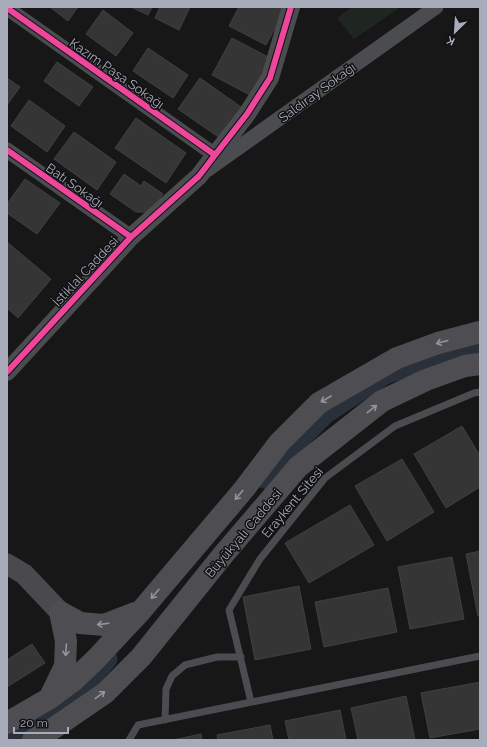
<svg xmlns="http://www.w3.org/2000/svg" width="487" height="747" viewBox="0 0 487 747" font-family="Raleway,sans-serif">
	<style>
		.green { fill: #1f2621 }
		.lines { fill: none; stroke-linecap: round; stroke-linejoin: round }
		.canal { stroke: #2a303a; stroke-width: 19 }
		.building { fill: #353536; stroke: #404043 }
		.service { stroke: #4b4c50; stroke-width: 7 }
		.minor { stroke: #4b4c50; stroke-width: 15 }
		.tertiary { stroke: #4b4c50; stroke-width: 18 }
		.secondary { stroke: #4a4a4e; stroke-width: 21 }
		.trunk { stroke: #4e4e52; stroke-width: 22 }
		.cycleway-casing { stroke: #111113; stroke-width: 8 }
		.cycleway { stroke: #ed469a; stroke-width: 6 }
		.oneway { stroke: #92949f }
		.labels { text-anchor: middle; stroke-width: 3; stroke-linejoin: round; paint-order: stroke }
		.street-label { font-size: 13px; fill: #a8abb9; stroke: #111113 }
	</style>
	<rect width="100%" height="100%" fill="#171717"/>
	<path class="green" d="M 352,7 L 397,7 L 398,9 L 354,39 L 337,18 Z"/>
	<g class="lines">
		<path class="canal" d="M 264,479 L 280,460 L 326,414 L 385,375 L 480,344
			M 7,740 L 71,702 L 108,659"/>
	</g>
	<path class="building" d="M 50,7 L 78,7 L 68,21 Z
		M 131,7 L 152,7 L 148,15 Z
		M 160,7 L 190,7 L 179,30 L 155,18 Z
		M 239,7 L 281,7 L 285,9 L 266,45 L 229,26 Z
		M 103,10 L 133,33 L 116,56 L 86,34 Z
		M 232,38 L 270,58 L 250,95 L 212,75 Z
		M 148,48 L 188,75 L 173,98 L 133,71 Z
		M 57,62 L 93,87 L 79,106 L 44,81 Z
		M 7,78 L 20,87 L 7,105 Z
		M 200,78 L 241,107 L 220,138 L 178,109 Z
		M 29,100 L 65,126 L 47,152 L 11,126 Z
		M 136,118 L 186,153 L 166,183 L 115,148 Z
		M 74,132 L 116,162 L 97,190 L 54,159 Z
		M 124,174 L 141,186 L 144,181 L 163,194 L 150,212 L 136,212 L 110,194 Z
		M 25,179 L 60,203 L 37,234 L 7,213 L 7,204 Z
		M 7,242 L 51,279 L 18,318 L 7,308 Z
		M 462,426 L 480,456 L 480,487 L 446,508 L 414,454 Z
		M 402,459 L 434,512 L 387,541 L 355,486 Z
		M 350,505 L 374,545 L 309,583 L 285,543 Z
		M 480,551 L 480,616 L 478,616 L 466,554 Z
		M 452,557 L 464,619 L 410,629 L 398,567 Z
		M 299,586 L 311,649 L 255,660 L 243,597 Z
		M 388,588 L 397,632 L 324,647 L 315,602 Z
		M 32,644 L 45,663 L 7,687 L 7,660 Z
		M 480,682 L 480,729 L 430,738 L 421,693 Z
		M 406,696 L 415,740 L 358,740 L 351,708 Z
		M 340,710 L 346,740 L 289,740 L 285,721 Z
		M 270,725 L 273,740 L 218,740 L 217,735 Z
		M 201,734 L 202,740 L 173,740 Z"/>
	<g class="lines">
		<path class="service" d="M 251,702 L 229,610 L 260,559 L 325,478 L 395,426 L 474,393 L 480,392
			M 165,720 L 166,689 L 172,676 L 185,665 L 217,657 L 241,657
			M 129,740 L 138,725 L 480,656"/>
		<path class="minor" d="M 7,8 L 215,155
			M 7,150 L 131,237
			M 207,170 L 436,7"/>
		<path class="tertiary" d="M 7,372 L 131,237 L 199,176 L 215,155 L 247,114 L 270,78 L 291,7"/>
		<path class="secondary" d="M 7,564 L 24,574 L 60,612"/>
		<path class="trunk" d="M 60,612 L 80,623 L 104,625 L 135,613
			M 50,697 L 65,666 L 66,641 L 60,612
			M 7,723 L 50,698 L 73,681 L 95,660 L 140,612 L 245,488 L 279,443 L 319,403 L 397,358 L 438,343 L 480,332
			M 33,740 L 54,728 L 105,693 L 141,657 L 223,555 L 298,467 L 382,401 L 426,380 L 465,366 L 480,364"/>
		<g class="cycleway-casing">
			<path id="cycleway" d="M 7,8 L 215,155
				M 7,150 L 131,237
				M 7,372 L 131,237 L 199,176 L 215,155 L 247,114 L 270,78 L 291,7"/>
		</g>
		<use href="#cycleway" class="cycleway"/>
	</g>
	<defs><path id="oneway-shaft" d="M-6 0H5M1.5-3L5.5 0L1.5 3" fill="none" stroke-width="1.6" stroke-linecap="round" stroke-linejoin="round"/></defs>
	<g class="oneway">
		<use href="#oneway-shaft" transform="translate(442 342) rotate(165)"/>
		<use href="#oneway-shaft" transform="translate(326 399) rotate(150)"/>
		<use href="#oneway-shaft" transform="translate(372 409) rotate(-38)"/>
		<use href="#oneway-shaft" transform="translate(239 495) rotate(130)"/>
		<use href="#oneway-shaft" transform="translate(155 594) rotate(130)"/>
		<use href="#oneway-shaft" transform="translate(103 624) rotate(173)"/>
		<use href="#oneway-shaft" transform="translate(66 650) rotate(94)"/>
		<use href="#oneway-shaft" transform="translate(100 695) rotate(-36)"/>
	</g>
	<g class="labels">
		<g class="street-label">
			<text transform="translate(117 73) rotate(35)" y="5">Kazım Paşa Sokağı</text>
			<text transform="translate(317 92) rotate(-36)" y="5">Saldıray Sokağı</text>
			<text transform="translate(75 185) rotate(35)" y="5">Batı Sokağı</text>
			<text transform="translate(85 271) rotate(-47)" y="5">İstiklal Caddesi</text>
			<text transform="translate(292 502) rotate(-50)" y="5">Eraykent Sitesi</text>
			<text transform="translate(243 533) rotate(-50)" y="5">Büyükyalı Caddesi</text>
		</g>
	</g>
	<rect width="487" height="747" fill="none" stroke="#a8abb9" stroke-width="16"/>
	<g transform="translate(455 32) rotate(205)" stroke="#111113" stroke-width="3" paint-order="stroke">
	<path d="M0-3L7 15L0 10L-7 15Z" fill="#a8abb9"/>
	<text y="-6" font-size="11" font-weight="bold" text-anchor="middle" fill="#a8abb9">K</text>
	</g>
	<path d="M14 727v6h54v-6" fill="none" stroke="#a8abb9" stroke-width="2"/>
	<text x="20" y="727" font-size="12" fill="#a8abb9" stroke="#111113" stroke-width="3" paint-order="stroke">20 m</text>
</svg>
